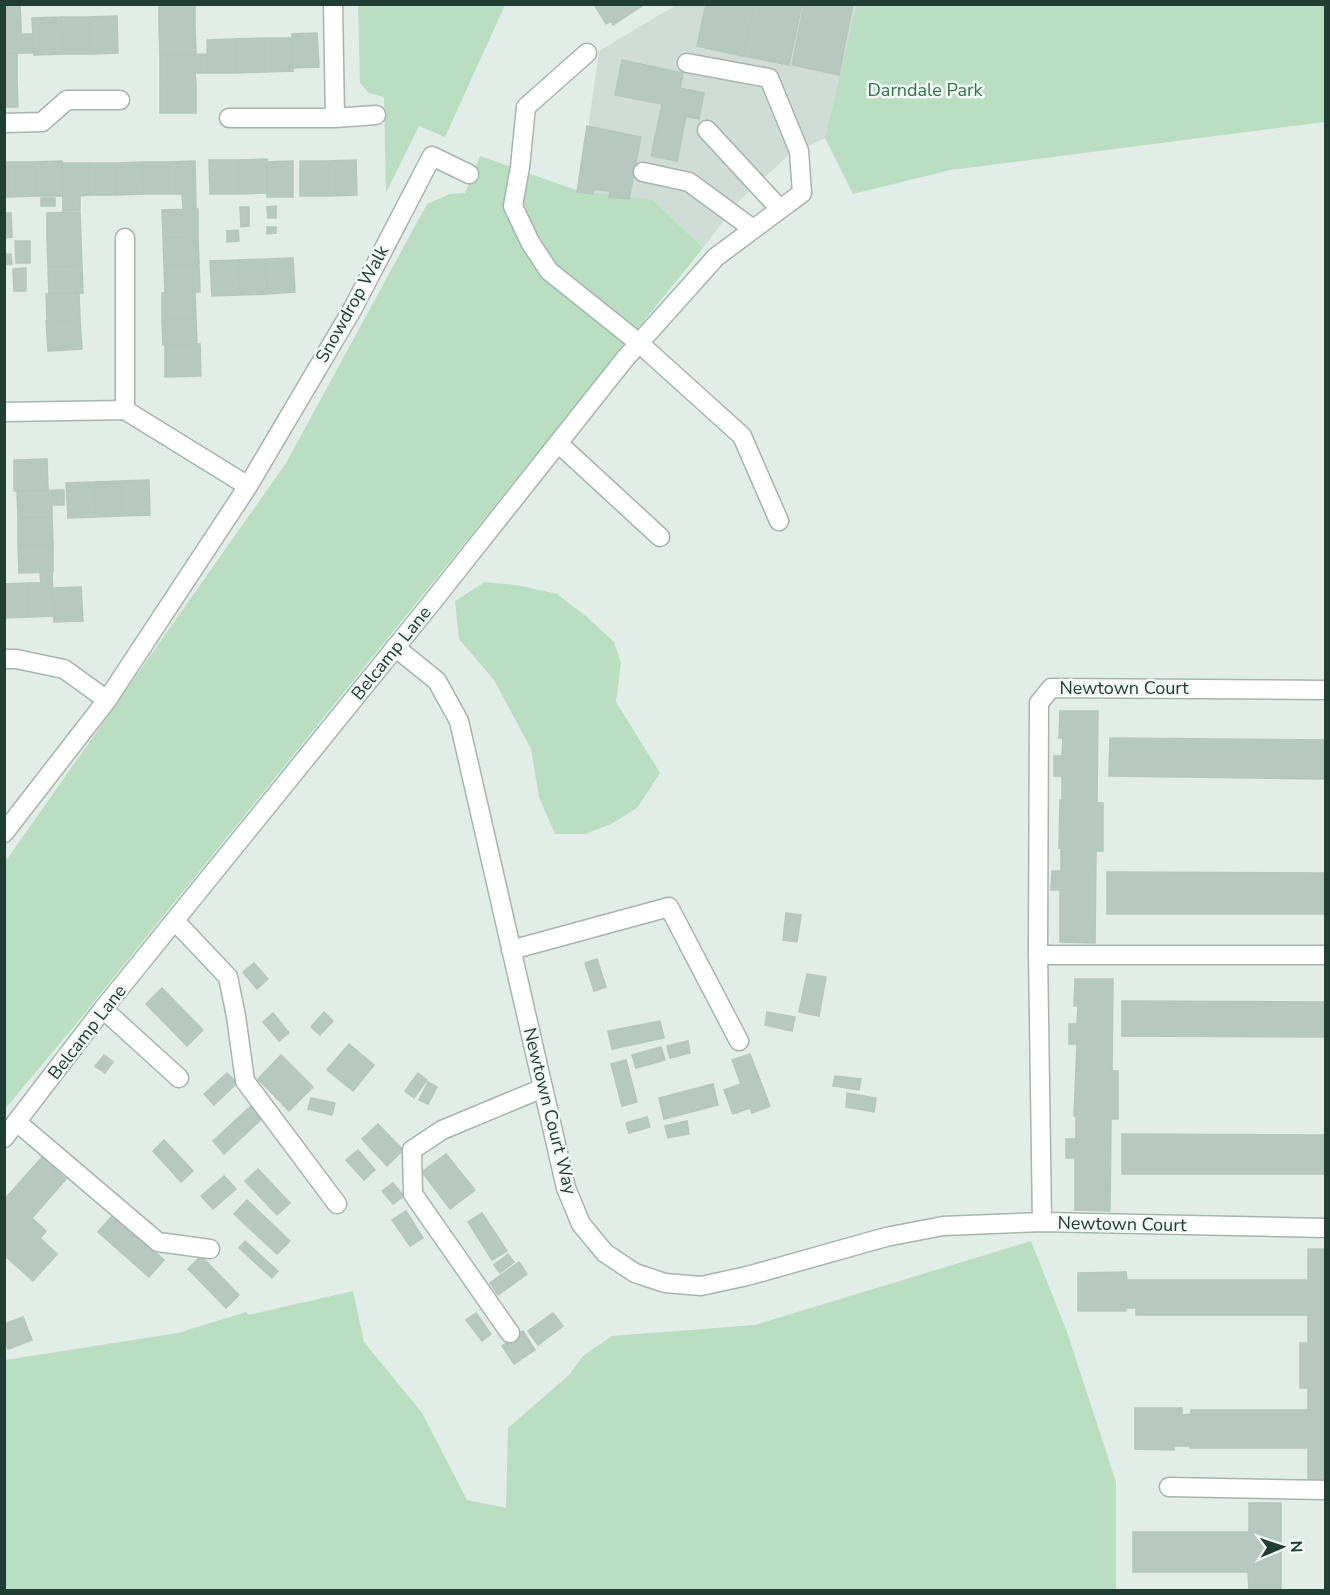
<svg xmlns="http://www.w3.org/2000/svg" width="1330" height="1595" viewBox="0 0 1330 1595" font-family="'Nunito Sans',sans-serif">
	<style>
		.built { fill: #d0ddd6 }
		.green { fill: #badec2 }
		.building { fill: #b7c8c0; stroke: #b4c6be; stroke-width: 1.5 }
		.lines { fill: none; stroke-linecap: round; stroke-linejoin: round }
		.service-casing { stroke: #a4b5ae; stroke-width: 21 }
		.minor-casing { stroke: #a4b5ae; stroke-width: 21 }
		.service { stroke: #fff; stroke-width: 18 }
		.minor { stroke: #fff; stroke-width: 18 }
		.labels { text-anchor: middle; stroke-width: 5; stroke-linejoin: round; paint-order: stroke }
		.park-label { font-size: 18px; fill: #2b7643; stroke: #f3f9f6 }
		.street-label { font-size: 18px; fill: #213e35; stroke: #f3f9f6 }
	</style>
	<rect width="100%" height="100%" fill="#e2ede7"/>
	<path class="built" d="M 676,5 L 856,5 L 825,138 L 788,156 L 738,202 L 703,248 L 653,200 L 579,191 L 599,51 Z"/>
	<path class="green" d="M 358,5 L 505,5 L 445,137 L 419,126 L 386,193 L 384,97 L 369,93 L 360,83 Z
		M 856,5 L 1325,5 L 1325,122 L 951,170 L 853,194 L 825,138 Z
		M 480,156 L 579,191 L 653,200 L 703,248 L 76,1024 L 5,1109 L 5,862 L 286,463 L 427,204 L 450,194 L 465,193 Z
		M 485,582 L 516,585 L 557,594 L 587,617 L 614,642 L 621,663 L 616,702 L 660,773 L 637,808 L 611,824 L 585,834 L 555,834 L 539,797 L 531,749 L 494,680 L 459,639 L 455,601 Z
		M 1031,1241 L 1067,1332 L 1116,1482 L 1116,1590 L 5,1590 L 5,1360 L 178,1333 L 246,1312 L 248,1315 L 353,1291 L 364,1342 L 422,1413 L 467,1500 L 506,1508 L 508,1428 L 569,1375 L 583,1356 L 612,1336 L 755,1325 Z"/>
	<path class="building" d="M 4,4 L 20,4 L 21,24 L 4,24 Z
		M 159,4 L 195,4 L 195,27 L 159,28 Z
		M 594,4 L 645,4 L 613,25 L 611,21 L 606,24 Z
		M 706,4 L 754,4 L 743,56 L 697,46 Z
		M 755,4 L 802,4 L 789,65 L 744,56 Z
		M 804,4 L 853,4 L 839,75 L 792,65 Z
		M 117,16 L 118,53 L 90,54 L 89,17 Z
		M 61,17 L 89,17 L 90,54 L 62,54 Z
		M 61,17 L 62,54 L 34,55 L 32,18 Z
		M 4,24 L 21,24 L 21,34 L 33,34 L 33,53 L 4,53 Z
		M 195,27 L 196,54 L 160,55 L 159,28 Z
		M 317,33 L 319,67 L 293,68 L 292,34 Z
		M 264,38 L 265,72 L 236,73 L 235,39 Z
		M 264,38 L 292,38 L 293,71 L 265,72 Z
		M 235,39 L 236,73 L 208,73 L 207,40 Z
		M 4,53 L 17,53 L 17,80 L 4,80 Z
		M 207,54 L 207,73 L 195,73 L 196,83 L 160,84 L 160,55 Z
		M 622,60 L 683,73 L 680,88 L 704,93 L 699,119 L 686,116 L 677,161 L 651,156 L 662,104 L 615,95 Z
		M 4,80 L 17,80 L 18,107 L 4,107 Z
		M 196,83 L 196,113 L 160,113 L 160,84 Z
		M 587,126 L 641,137 L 629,199 L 609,197 L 610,191 L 594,189 L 593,194 L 577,192 Z
		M 267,159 L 267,193 L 238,194 L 238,160 Z
		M 209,160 L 238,160 L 238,194 L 210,194 Z
		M 356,160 L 357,195 L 329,196 L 328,161 Z
		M 62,161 L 63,196 L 36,196 L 35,162 Z
		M 195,161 L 196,208 L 183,208 L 182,194 L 169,194 L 169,162 Z
		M 293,161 L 293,197 L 267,197 L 267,162 Z
		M 300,161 L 328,161 L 329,196 L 300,196 Z
		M 4,162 L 9,162 L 9,197 L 4,197 Z
		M 9,162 L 35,162 L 36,196 L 9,197 Z
		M 142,162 L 169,162 L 169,194 L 143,194 Z
		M 142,162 L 143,194 L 116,195 L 116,163 Z
		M 62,163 L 89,163 L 89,195 L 80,196 L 80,210 L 63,211 Z
		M 89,163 L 116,163 L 116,195 L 89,195 Z
		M 41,198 L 55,198 L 55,206 L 41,206 Z
		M 276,206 L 276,218 L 268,218 L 267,207 Z
		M 240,207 L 249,207 L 249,226 L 241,227 Z
		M 198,209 L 198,236 L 163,238 L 162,210 Z
		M 80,212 L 81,239 L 47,239 L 47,213 Z
		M 4,213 L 11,213 L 12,237 L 4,238 Z
		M 267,227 L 276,227 L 276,233 L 267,234 Z
		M 238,230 L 239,241 L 227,242 L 227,231 Z
		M 198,236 L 199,264 L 164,265 L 163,238 Z
		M 47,239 L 81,239 L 82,266 L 48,267 Z
		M 15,241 L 30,241 L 30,263 L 16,263 Z
		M 4,254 L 11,254 L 12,264 L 4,265 Z
		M 293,258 L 295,292 L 267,294 L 266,259 Z
		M 266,259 L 267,294 L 239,295 L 238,260 Z
		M 238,260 L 239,295 L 212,296 L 210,261 Z
		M 199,264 L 200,292 L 165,293 L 164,265 Z
		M 82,266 L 83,293 L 49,294 L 48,267 Z
		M 26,268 L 26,291 L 14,291 L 13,269 Z
		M 195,292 L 196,319 L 162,320 L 162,293 Z
		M 79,293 L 80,320 L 47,321 L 46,294 Z
		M 196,319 L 197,344 L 163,345 L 162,320 Z
		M 80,320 L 82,349 L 48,351 L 46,321 Z
		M 200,344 L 201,376 L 165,377 L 165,345 Z
		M 47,459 L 48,490 L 14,491 L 14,460 Z
		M 149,480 L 150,515 L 122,516 L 121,481 Z
		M 121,481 L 122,516 L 95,517 L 94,482 Z
		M 94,482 L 95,517 L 68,518 L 66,483 Z
		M 64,490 L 64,505 L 52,505 L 52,517 L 18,518 L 17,491 Z
		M 52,517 L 53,544 L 18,545 L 18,518 Z
		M 53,544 L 53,572 L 19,573 L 18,545 Z
		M 52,573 L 54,616 L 29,617 L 27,583 L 41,583 L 40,574 Z
		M 27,583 L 29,617 L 4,618 L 4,584 Z
		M 81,587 L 83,621 L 54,622 L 53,588 Z
		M 1060,711 L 1098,711 L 1097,803 L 1103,803 L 1103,851 L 1096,851 L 1095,943 L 1060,942 L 1060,890 L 1051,890 L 1052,871 L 1061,871 L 1061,848 L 1059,848 L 1060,800 L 1062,800 L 1062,776 L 1054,776 L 1054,756 L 1062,756 L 1063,738 L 1059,738 Z
		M 1110,738 L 1326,740 L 1326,779 L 1109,776 Z
		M 1107,872 L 1326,873 L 1326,914 L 1107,914 Z
		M 786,913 L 801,915 L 797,942 L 783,940 Z
		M 597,959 L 606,987 L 594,991 L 585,963 Z
		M 254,963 L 268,979 L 257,989 L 243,972 Z
		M 807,974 L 826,977 L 819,1016 L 799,1012 Z
		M 1075,979 L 1113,979 L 1112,1071 L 1118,1071 L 1118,1119 L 1111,1119 L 1110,1211 L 1075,1210 L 1075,1158 L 1066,1158 L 1066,1139 L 1076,1139 L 1076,1116 L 1074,1116 L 1077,1044 L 1069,1044 L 1069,1024 L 1077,1024 L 1078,1006 L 1074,1006 Z
		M 162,988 L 203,1030 L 187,1046 L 146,1004 Z
		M 1122,1001 L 1326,1002 L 1326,1037 L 1122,1036 Z
		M 324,1012 L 333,1021 L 320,1035 L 311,1027 Z
		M 767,1012 L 795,1017 L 792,1031 L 765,1025 Z
		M 273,1013 L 289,1033 L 279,1041 L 263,1022 Z
		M 660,1021 L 664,1038 L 612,1049 L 608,1031 Z
		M 688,1041 L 690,1053 L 670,1058 L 667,1046 Z
		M 349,1044 L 374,1065 L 353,1091 L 327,1070 Z
		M 661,1047 L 665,1060 L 636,1068 L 632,1055 Z
		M 750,1054 L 770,1106 L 752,1113 L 750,1108 L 733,1114 L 724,1090 L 741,1084 L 732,1060 Z
		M 104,1055 L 113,1062 L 105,1073 L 95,1066 Z
		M 281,1055 L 313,1087 L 289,1111 L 258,1079 Z
		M 626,1060 L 637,1102 L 622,1106 L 611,1064 Z
		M 227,1073 L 237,1083 L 214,1105 L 204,1094 Z
		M 418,1073 L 427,1080 L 414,1098 L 405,1091 Z
		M 835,1076 L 861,1079 L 859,1090 L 833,1086 Z
		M 428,1082 L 437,1087 L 428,1104 L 419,1100 Z
		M 713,1084 L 718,1105 L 664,1119 L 659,1098 Z
		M 847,1093 L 876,1098 L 874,1112 L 846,1107 Z
		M 311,1098 L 335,1103 L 332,1115 L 308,1109 Z
		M 254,1103 L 266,1115 L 224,1154 L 213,1141 Z
		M 647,1117 L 650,1127 L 629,1133 L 626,1123 Z
		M 687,1121 L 689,1134 L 668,1138 L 665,1126 Z
		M 378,1124 L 403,1150 L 387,1166 L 362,1139 Z
		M 1122,1134 L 1326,1135 L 1326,1174 L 1122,1174 Z
		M 164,1140 L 193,1171 L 181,1182 L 153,1151 Z
		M 358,1150 L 375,1170 L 364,1180 L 346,1160 Z
		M 446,1154 L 475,1190 L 450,1209 L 422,1172 Z
		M 42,1157 L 66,1179 L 32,1218 L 46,1231 L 40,1238 L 57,1254 L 33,1281 L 4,1255 L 4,1200 Z
		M 258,1169 L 290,1203 L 277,1215 L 245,1181 Z
		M 224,1176 L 236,1189 L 213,1209 L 201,1196 Z
		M 393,1183 L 404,1196 L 393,1204 L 382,1191 Z
		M 247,1200 L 290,1241 L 277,1254 L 234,1214 Z
		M 406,1211 L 423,1238 L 410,1246 L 392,1220 Z
		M 482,1213 L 507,1251 L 492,1260 L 468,1222 Z
		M 113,1215 L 164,1260 L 149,1277 L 98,1232 Z
		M 245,1241 L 278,1271 L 272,1278 L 239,1248 Z
		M 1308,1249 L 1326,1249 L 1326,1481 L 1308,1481 L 1308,1448 L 1190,1448 L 1190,1446 L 1174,1446 L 1174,1450 L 1135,1449 L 1135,1408 L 1182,1408 L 1182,1415 L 1191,1414 L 1191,1410 L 1308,1410 L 1308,1388 L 1300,1388 L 1300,1343 L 1308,1343 L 1308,1315 L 1136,1315 L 1136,1308 L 1126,1308 L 1126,1311 L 1078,1311 L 1078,1273 L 1126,1272 L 1127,1280 L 1308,1280 Z
		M 508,1254 L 514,1262 L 500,1273 L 494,1265 Z
		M 201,1256 L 239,1295 L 226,1308 L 188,1269 Z
		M 519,1262 L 527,1274 L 498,1295 L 490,1283 Z
		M 476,1313 L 491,1334 L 482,1341 L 466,1320 Z
		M 553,1313 L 563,1326 L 538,1345 L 528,1331 Z
		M 23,1317 L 32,1340 L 8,1349 L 4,1339 L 4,1324 Z
		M 523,1331 L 535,1350 L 514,1364 L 502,1346 Z
		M 1249,1503 L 1281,1503 L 1281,1590 L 1249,1590 L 1248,1572 L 1133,1572 L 1133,1532 L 1249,1532 Z"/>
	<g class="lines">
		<g class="service-casing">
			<path id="service" d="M 587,53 L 526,107 L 520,167 L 513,206 L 530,242 L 549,271 L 639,343 L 742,436 L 779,521
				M 687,63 L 769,78 L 799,151 L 802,193
				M 707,130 L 780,209
				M 643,172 L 689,182 L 753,229
				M 558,443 L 660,537
				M 175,921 L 228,977 L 236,1016 L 245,1081 L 337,1204
				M 511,950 L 669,907 L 739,1041
				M 103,1009 L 179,1078
				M 18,1123 L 158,1242 L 210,1249
				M 510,1333 L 413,1194 L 412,1150 L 442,1130 L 543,1088"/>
		</g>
		<g class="minor-casing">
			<path id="minor" d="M 229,118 L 335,118 L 333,4
				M 335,118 L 376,115
				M 4,123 L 42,122 L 67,100 L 120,100
				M 125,410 L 125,238
				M 4,412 L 125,410 L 248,486
				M 395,647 L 437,681 L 459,721 L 566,1188 L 581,1224 L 605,1253 L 635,1273 L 665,1283 L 701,1286 L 747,1276 L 886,1237 L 943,1226 L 1042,1222 L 1326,1228
				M 4,659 L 16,659 L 64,669 L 107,700
				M 4,833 L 107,700 L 248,486 L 352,310 L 432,156 L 469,174
				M 1038,955 L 1326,955
				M 4,1138 L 103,1009 L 429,606 L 624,360 L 716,257 L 802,193
				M 1042,1222 L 1038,951 L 1039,703 L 1051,688 L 1326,690
				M 1169,1487 L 1326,1490"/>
		</g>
		<use href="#service" class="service"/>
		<use href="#minor" class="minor"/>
	</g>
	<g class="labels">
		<g class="park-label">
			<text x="925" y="96">Darndale Park</text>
		</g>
		<g class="street-label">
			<text transform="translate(352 304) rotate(-61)" y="6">Snowdrop Walk</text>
			<text transform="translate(391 653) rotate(-51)" y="6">Belcamp Lane</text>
			<text x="1124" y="694">Newtown Court</text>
			<text transform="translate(87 1032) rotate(-52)" y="6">Belcamp Lane</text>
			<text transform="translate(550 1111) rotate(76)" y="6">Newtown Court Way</text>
			<text transform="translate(1122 1224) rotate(1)" y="6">Newtown Court</text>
		</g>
	</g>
	<rect width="1330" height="1595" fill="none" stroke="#213e35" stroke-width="12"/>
	<g transform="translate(1282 1547) rotate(88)" stroke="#f3f9f6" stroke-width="4.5" paint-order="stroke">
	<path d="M0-4.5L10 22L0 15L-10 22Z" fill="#213e35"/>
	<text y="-9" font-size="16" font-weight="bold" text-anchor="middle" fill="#213e35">N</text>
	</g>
</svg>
